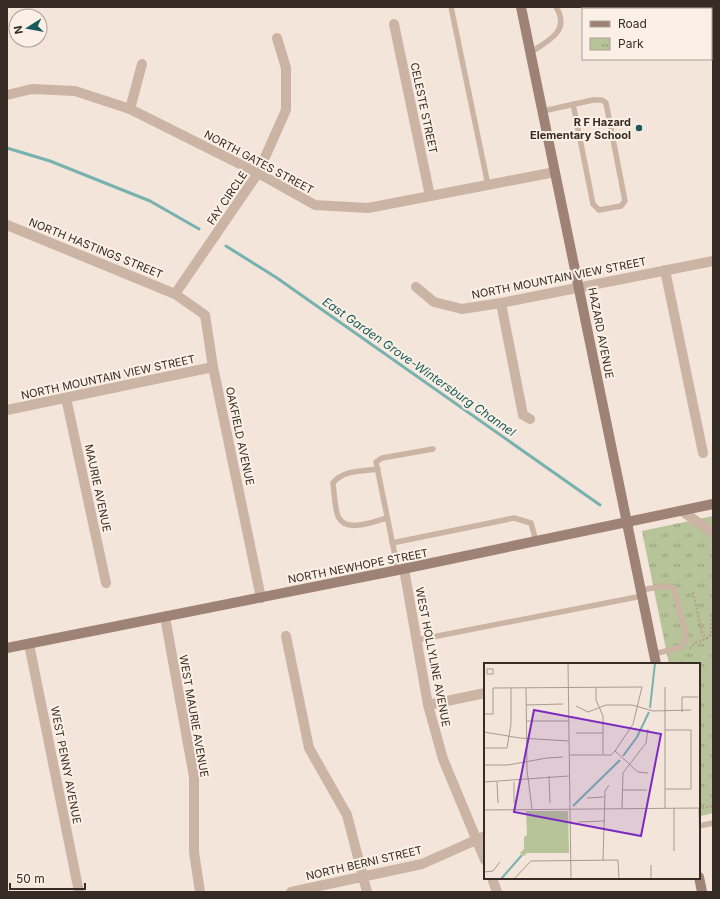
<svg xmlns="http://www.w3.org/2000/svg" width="720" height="899" viewBox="0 0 720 899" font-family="Inter,sans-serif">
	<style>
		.park { fill: url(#park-tufts) }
		.pitch { fill: #b7c398 }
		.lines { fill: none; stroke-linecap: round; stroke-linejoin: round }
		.stream { stroke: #77b1b0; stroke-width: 3 }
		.path { stroke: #b79e8f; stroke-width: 2; stroke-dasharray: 2 2; stroke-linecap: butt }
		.lane { stroke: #ccb4a5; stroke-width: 5.5 }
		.street { stroke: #ccb4a5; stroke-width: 10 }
		.secondary { stroke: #9f8276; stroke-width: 10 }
		.poi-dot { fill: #1a5a5a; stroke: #faf0e6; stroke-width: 1.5 }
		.labels { text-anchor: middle; stroke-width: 4; stroke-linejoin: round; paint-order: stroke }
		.street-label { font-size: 11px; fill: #372b26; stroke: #faf0e6 }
		.poi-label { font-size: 11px; font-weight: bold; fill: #372b26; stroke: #faf0e6; text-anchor: end }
		.water-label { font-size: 12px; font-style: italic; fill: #1a5a5a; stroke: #faf0e6 }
		.inset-river { fill: none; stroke: #77b1b0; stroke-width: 2 }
		.inset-road { fill: none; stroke: #a89b91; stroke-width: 1 }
		.view { fill: #7b2cbf; fill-opacity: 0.15; stroke: #7b2cbf; stroke-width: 2 }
		.inset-edge { fill: none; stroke: #372b26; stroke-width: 2 }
	</style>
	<defs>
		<pattern id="park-tufts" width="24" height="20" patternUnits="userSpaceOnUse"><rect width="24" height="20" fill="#b7c398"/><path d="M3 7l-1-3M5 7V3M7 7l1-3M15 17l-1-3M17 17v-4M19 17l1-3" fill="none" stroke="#969f7c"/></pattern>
	</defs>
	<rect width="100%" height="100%" fill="#f3e5d9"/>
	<path class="park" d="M 713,516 L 713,813 L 701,816 L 699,807 L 699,664 L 669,664 L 642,531 Z"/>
	<path class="pitch" d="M 713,659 L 713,729 L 703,676 Z"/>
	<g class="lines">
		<path class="stream" d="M 7,148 L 50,161 L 150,201 L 199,229
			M 226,246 L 277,278 L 600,505"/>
		<path class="path" d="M 693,592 L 702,633 L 707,639
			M 690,649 L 695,643 L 710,637 L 713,610
			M 702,808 L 713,806"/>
		<path class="lane" d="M 451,7 L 488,185
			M 531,52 C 548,41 571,31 556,7
			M 543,111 L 593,100 L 602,100 L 606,103 L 625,201 L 621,206 L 599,210 L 593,204 L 573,104
			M 378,469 C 362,471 343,470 333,483 C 334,492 335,512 339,518 C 347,533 375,521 387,518
			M 392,543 L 514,518 L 531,523 L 536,541
			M 398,570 L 376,462 L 382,458 L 433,449
			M 641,590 L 665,586 L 674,588 L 686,635 L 686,640 L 681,647 L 654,654
			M 417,640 L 642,596
			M 699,826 L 713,823"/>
		<path class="street" d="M 394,24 L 430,196
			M 7,95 L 32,89 L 75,91 L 130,109 L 258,173 L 315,205 L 368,208 L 555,172
			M 130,109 L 142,64
			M 7,225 L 175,294 L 205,315 L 213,367 L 261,598
			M 665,270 L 703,453
			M 416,287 L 434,302 L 462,309 L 501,303 L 713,261
			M 175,294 L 258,173 L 286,110 L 286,68 L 277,38
			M 501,303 L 523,415 L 530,419
			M 66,398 L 106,583
			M 7,410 L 213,367
			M 682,511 L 713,533
			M 404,569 L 428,705 L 443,759 L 485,860
			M 165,617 L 194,777 L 194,852 L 200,892
			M 286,636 L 309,748 L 347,815 L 367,892
			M 29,644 L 79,892
			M 428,705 L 485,693
			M 492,878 L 497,892
			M 291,892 L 422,864 L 485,836"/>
		<path class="secondary" d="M 521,7 L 656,664
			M 7,648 L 398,570 L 713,504
			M 699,877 L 702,892"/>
	</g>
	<circle class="poi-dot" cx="639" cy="128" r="4"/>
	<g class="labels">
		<g class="street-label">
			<text transform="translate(424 108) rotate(78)" y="4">CELESTE STREET</text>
			<text transform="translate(259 162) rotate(28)" y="4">NORTH GATES STREET</text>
			<text transform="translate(227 198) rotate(-56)" y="4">FAY CIRCLE</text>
			<text transform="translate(96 248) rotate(22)" y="4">NORTH HASTINGS STREET</text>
			<text transform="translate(559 278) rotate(-11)" y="4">NORTH MOUNTAIN VIEW STREET</text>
			<text transform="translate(601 333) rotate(79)" y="4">HAZARD AVENUE</text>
			<text transform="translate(108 377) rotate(-12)" y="4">NORTH MOUNTAIN VIEW STREET</text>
			<text transform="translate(240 436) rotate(78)" y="4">OAKFIELD AVENUE</text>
			<text transform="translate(98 488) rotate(78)" y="4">MAURIE AVENUE</text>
			<text transform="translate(358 566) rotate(-11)" y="4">NORTH NEWHOPE STREET</text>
			<text transform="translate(433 657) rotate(79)" y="4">WEST HOLLYLINE AVENUE</text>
			<text transform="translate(194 716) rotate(80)" y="4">WEST MAURIE AVENUE</text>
			<text transform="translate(66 765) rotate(79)" y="4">WEST PENNY AVENUE</text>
			<text transform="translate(364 863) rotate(-13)" y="4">NORTH BERNI STREET</text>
		</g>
		<g class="poi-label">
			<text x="631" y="126">R F Hazard<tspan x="631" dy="13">Elementary School</tspan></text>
		</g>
		<g class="water-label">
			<text transform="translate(419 367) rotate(35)" y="4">East Garden Grove-Wintersburg Channel</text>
		</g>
	</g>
	<g transform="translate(484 663)">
		<rect width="216" height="216" fill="#f3e5d9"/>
		<path d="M 42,148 L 84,148 L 85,190 L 43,190 L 40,193 L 36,190 L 40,186 L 40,174 L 43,172 Z" fill="#b7c398"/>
		<path d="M 46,152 L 62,152 L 67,157 L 68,165 L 66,167 L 72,173 L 64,186 L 59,186 L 53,182 L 59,174 L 46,173 Z" fill="#b7c398"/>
		<path class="inset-river" d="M 166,45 L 171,0M 139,93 L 153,74 L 165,49M 89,143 L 136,97M 17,216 L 38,192"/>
		<path class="inset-road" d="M 84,0 L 87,216M 3,6 L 9,6 L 9,11 L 3,11 ZM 42,25 L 43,107 L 48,146M 112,25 L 112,37 L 119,53 L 119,91M 42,42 L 79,41M 92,43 L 104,49 L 122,42 L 148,42 L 169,48 L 207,47M 198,49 L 198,34 L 214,34M 0,51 L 9,51 L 9,25 L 158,24 L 149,61 L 131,88 L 127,92 L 85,92M 42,58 L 85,58M 181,67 L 207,67 L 207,126 L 181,126M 0,69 L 36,75 L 85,78M 92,70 L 119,70M 0,85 L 23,85 L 27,61 L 27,25M 131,88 L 154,109 L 164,110M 0,102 L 24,102 L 63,95 L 79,94M 65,113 L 66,140M 0,119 L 85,113M 13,119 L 14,140M 30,119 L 30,140M 138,127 L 163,127M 103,135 L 120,134M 138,145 L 139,110 L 162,80 L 164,66M 181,145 L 181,24M 190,145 L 190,188M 215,145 L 216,187M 0,147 L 216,145M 94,159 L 121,158M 119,198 L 121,128 L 125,122M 167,202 L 167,216M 0,209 L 9,208 L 16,199M 30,216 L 47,198 L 134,197 L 135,216 L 130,216"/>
		<path class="view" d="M 50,47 L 177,71 L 157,173 L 30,149 Z"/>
		<rect width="216" height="216" class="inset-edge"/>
	</g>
	<rect width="720" height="899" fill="none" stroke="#372b26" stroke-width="16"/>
	<rect x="582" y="8" width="130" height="52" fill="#faf0e6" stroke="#aca199"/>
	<rect x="590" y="21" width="20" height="6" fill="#9f8276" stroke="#aca199"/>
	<text x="618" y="28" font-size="12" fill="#372b26">Road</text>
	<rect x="590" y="38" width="20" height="12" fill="url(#park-tufts)" stroke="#aca199"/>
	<text x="618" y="48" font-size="12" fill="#372b26">Park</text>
	<g transform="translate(28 28) rotate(259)"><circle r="19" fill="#faf0e6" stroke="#aca199"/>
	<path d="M0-3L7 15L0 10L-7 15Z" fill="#1a5a5a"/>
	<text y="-6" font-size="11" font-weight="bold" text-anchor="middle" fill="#372b26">N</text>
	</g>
	<path d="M10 883v6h75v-6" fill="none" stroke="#372b26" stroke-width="2"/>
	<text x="16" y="883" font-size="12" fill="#372b26" stroke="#faf0e6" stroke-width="3" paint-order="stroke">50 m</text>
</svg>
